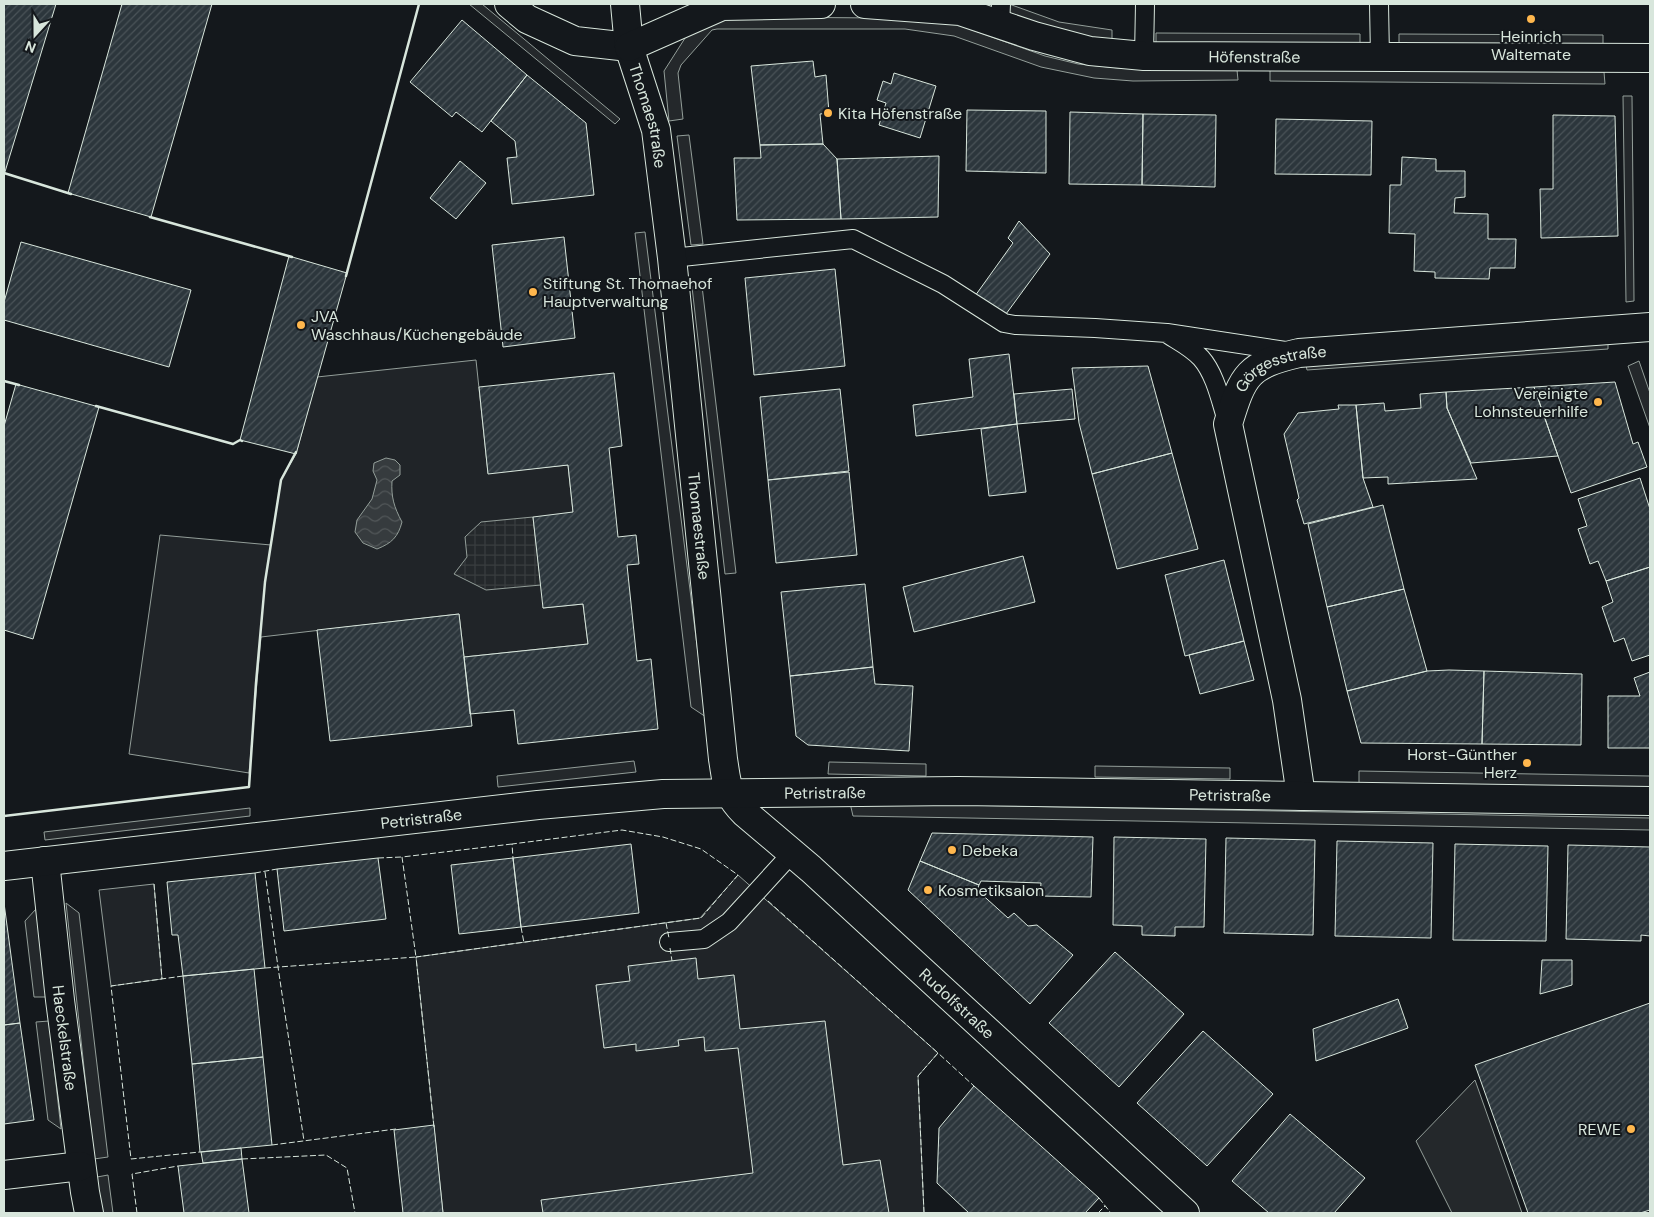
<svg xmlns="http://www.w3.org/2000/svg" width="1654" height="1217" viewBox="0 0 1654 1217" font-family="'DM Sans',sans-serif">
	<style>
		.green { fill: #202428; stroke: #939e99 }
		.parking { fill: #24282b; stroke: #939e99 }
		.plaza { fill: url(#plaza-grid); stroke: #939e99 }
		.water { fill: url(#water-waves); stroke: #939e99 }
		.building { fill: url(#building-hatch); stroke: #d8e6dc }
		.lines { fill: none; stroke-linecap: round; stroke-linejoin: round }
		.lane-casing { stroke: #d8e6dc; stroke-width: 20 }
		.street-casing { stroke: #d8e6dc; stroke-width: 30 }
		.lane { stroke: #14181c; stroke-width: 18 }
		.street { stroke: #14181c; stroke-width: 28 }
		.fence { stroke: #d8e6dc; stroke-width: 1; stroke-dasharray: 6 2.5; stroke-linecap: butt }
		.wall { stroke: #d8e6dc; stroke-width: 2.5 }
		.poi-dot { fill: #ffb74d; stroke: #14181c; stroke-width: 2 }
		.labels { text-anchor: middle; stroke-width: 4; stroke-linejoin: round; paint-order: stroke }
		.poi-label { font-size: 16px; fill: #d8e6dc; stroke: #14181c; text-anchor: start }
		.street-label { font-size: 16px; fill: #d8e6dc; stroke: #14181c }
	</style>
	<defs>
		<pattern id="plaza-grid" width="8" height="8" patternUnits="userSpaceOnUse" patternTransform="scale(1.25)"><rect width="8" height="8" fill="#24282b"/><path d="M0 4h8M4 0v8" fill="none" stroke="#393d3f"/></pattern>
		<pattern id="water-waves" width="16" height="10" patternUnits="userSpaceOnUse" patternTransform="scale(1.25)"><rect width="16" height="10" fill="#363b3e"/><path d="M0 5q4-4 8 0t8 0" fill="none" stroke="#525759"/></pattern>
		<pattern id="building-hatch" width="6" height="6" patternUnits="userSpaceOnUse" patternTransform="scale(1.25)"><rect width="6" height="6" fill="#2c363c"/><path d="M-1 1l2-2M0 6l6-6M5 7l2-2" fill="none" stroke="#4a5358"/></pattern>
	</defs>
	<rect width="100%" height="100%" fill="#14181c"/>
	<path class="green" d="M 476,360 L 488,473 L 568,465 L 573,512 L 543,608 L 583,604 L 588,644 L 464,657 L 459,614 L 261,637 L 249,773 L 129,754 L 160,535 L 271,545 L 281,480 L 296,454 L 317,377 Z
		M 738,875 L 938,1053 L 918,1076 L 924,1213 L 443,1213 L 416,957 L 700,918 Z
		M 154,884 L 162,979 L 111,986 L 99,890 Z"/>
	<path class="parking" d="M 469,4 L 482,4 L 620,119 L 615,124 Z
		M 1009,4 L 1059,22 L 1112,30 L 1112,43 L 1004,16 Z
		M 745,17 L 885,18 L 953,23 L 1045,56 L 1078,64 L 1118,68 L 1237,70 L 1238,80 L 1133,81 L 1094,78 L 1041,67 L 954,36 L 905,29 L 717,29 L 712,30 L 681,65 L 678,73 L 683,119 L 669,121 L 664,71 L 687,35 L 710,18 Z
		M 1156,33 L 1360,34 L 1360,46 L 1156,45 Z
		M 1399,34 L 1603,35 L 1603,48 L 1399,46 Z
		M 1270,69 L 1604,72 L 1605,84 L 1270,81 Z
		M 1623,96 L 1632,96 L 1634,301 L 1626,302 Z
		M 689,135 L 703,244 L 691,245 L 677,136 Z
		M 645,232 L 706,717 L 691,707 L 635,233 Z
		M 702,286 L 736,573 L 725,574 L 692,287 Z
		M 1608,338 L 1608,349 L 1307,370 L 1305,360 Z
		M 1639,361 L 1650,393 L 1650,428 L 1628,366 Z
		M 634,761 L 636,772 L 498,787 L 497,776 Z
		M 829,762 L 926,764 L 926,776 L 828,774 Z
		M 1095,766 L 1230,768 L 1230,779 L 1095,777 Z
		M 1359,771 L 1650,776 L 1650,790 L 1359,784 Z
		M 850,803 L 1650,818 L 1650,830 L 853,816 Z
		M 250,808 L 250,816 L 45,840 L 44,832 Z
		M 66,903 L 79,913 L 108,1157 L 94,1159 Z
		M 36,909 L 47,997 L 34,997 L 25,921 Z
		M 49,1021 L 61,1129 L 48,1120 L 36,1022 Z
		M 1475,1080 L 1522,1213 L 1452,1213 L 1416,1141 Z
		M 108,1175 L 113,1213 L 101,1213 L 97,1177 Z"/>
	<path class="plaza" d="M 533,517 L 541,585 L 486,590 L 454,574 L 467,557 L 465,537 L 481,522 Z"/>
	<path class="water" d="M 386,458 L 395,460 L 400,465 L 400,475 L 392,481 C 391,497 394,507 402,522 C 398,537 392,543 377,549 L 363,543 L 355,532 L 357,520 L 372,499 L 377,480 L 373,471 L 374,463 Z"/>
	<path class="building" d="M 4,4 L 56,4 L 4,175 Z
		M 122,4 L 212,4 L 151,217 L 68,193 Z
		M 462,20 L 527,75 L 482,132 L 456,112 L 452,117 L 410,82 Z
		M 813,61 L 815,77 L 826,75 L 829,113 L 820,114 L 823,144 L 760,145 L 751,66 Z
		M 894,73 L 936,86 L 920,138 L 879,125 L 886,103 L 877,100 L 883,81 L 891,84 Z
		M 527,75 L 586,123 L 594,195 L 512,204 L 507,158 L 517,157 L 515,141 L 491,121 Z
		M 967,110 L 1046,111 L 1046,173 L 966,171 Z
		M 1070,112 L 1143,114 L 1142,185 L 1069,184 Z
		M 1143,114 L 1216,115 L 1215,187 L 1142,185 Z
		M 1553,115 L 1615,116 L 1618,236 L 1541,238 L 1540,189 L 1553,189 Z
		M 1276,119 L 1372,121 L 1371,175 L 1275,174 Z
		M 823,144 L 837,159 L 841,219 L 737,220 L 734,158 L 761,158 L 760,145 Z
		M 939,156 L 938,217 L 841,219 L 837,159 Z
		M 1402,157 L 1436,159 L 1436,171 L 1465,171 L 1465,197 L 1455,198 L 1454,213 L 1488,214 L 1488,239 L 1516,239 L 1515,268 L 1490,268 L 1489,279 L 1435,278 L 1435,272 L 1414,271 L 1415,234 L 1389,233 L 1390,185 L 1401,185 Z
		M 460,161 L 486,183 L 456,219 L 430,198 Z
		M 1019,221 L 1050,254 L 1006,314 L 975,296 L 1013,243 L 1008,238 Z
		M 564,237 L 575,338 L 503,347 L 492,245 Z
		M 21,242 L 191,290 L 169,367 L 4,320 L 4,302 Z
		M 289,256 L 347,273 L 296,454 L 240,440 Z
		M 835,269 L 845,366 L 754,375 L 745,278 Z
		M 1009,354 L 1017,424 L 916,436 L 913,405 L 973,397 L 969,359 Z
		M 1148,366 L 1172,453 L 1092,474 L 1079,423 L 1072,368 Z
		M 614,373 L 622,446 L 609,448 L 618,537 L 636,535 L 639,564 L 627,565 L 637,661 L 651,659 L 658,729 L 518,744 L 514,710 L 470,714 L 464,657 L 588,644 L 583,604 L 543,608 L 533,517 L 573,512 L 568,465 L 488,474 L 479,387 Z
		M 1615,382 L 1633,444 L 1638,442 L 1647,467 L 1571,493 L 1534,387 Z
		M 16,384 L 99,407 L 33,639 L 4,630 L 4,426 Z
		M 1534,387 L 1558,456 L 1471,463 L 1447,408 L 1446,392 Z
		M 840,389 L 849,471 L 768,480 L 760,397 Z
		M 1072,389 L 1075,419 L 1017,424 L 1014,394 Z
		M 1446,392 L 1447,408 L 1477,479 L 1388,484 L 1388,477 L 1363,478 L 1356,405 L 1384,403 L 1385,411 L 1421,408 L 1420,394 Z
		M 1338,405 L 1356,405 L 1363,478 L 1373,507 L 1304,524 L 1297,500 L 1299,498 L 1284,434 L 1298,413 L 1339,409 Z
		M 1017,424 L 1026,492 L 989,496 L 981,429 Z
		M 1172,453 L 1198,549 L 1117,569 L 1092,474 Z
		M 849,472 L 857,555 L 776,563 L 768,480 Z
		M 1640,478 L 1650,509 L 1650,567 L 1606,581 L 1598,561 L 1590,564 L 1578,529 L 1587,526 L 1578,499 Z
		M 1383,505 L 1404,589 L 1327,607 L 1308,524 Z
		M 1023,556 L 1035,602 L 914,632 L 903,587 Z
		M 1224,560 L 1244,641 L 1185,656 L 1165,575 Z
		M 1650,567 L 1650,655 L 1632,661 L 1624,638 L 1614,642 L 1602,607 L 1613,602 L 1606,581 Z
		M 865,584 L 873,667 L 790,676 L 781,592 Z
		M 1404,589 L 1427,671 L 1347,691 L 1327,607 Z
		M 459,614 L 472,726 L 330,741 L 317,630 Z
		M 1244,641 L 1254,680 L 1200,694 L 1189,655 Z
		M 873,667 L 875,684 L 913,686 L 909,751 L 808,745 L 796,736 L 790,676 Z
		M 1449,670 L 1484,671 L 1482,744 L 1361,743 L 1347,691 L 1427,671 Z
		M 1484,671 L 1582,674 L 1581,745 L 1482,744 Z
		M 1650,672 L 1650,748 L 1608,748 L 1608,696 L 1640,696 L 1634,678 Z
		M 932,833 L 1093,837 L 1091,897 L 1040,896 L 1041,883 L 981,881 L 979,885 L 920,861 Z
		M 1114,837 L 1206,839 L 1204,927 L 1175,927 L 1175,936 L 1142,935 L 1142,926 L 1113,925 Z
		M 1226,838 L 1315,840 L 1313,935 L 1224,933 Z
		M 1337,841 L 1433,843 L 1431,938 L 1335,936 Z
		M 631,844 L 639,913 L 521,927 L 513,858 Z
		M 1455,844 L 1548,846 L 1546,941 L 1453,940 Z
		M 1568,845 L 1650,847 L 1650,936 L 1641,935 L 1641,941 L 1566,939 Z
		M 378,858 L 386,919 L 284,931 L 277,869 Z
		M 513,858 L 521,927 L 459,934 L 451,865 Z
		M 920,861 L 979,885 L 977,890 L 1008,918 L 1014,913 L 1028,926 L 1037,925 L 1073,955 L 1030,1004 L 908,890 Z
		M 255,873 L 265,968 L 183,976 L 178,935 L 172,935 L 167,882 Z
		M 4,903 L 20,1023 L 4,1025 Z
		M 1115,952 L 1184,1014 L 1119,1087 L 1049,1023 Z
		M 696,958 L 698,979 L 734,975 L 740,1029 L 825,1021 L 843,1165 L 880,1160 L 889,1213 L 543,1213 L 541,1200 L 753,1173 L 738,1048 L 705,1051 L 704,1037 L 678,1040 L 679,1046 L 636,1051 L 636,1044 L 604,1048 L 596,985 L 630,981 L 628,966 Z
		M 1542,960 L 1572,960 L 1572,985 L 1540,994 Z
		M 254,969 L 263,1057 L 192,1064 L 183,976 Z
		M 1398,999 L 1408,1028 L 1316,1061 L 1313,1029 Z
		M 1650,1003 L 1650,1210 L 1640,1213 L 1528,1213 L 1475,1065 Z
		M 20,1023 L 34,1120 L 4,1124 L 4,1025 Z
		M 1203,1031 L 1273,1094 L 1207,1166 L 1137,1103 Z
		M 263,1057 L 272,1145 L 200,1152 L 192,1064 Z
		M 974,1086 L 1099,1198 L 1085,1213 L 969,1213 L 937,1183 L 939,1128 Z
		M 1290,1114 L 1365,1178 L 1334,1213 L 1269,1213 L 1232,1181 Z
		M 434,1125 L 443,1213 L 403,1213 L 394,1130 Z
		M 241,1148 L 242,1159 L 203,1163 L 201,1152 Z
		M 242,1159 L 249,1213 L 184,1213 L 178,1166 Z"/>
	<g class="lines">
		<g class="lane-casing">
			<path id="lane" d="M 1379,4 L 1380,57
				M 1000,25 L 1001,4
				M 1144,56 L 1145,4
				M 672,258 L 853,239 L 943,284 L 1004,323 L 1015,325 L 1095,328 L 1167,333 L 1292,352
				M 1169,335 C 1180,342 1192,348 1201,358 C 1216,375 1221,403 1228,424
				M 669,942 L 704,939 L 729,922 L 793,852"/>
		</g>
		<g class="street-casing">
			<g id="street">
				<path d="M 509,4 L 527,19 L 575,41 L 629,47"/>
				<path id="s1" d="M 625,4 L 629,47 L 656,130 L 672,258 L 723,759 C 727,783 726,795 745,813 L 811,869 L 1185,1213"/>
				<path id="s2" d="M 865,4 L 960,11 L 1034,36 L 1090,51 L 1144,56 L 1650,58"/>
				<path d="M 629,47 L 722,6 L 821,4"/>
				<path id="s3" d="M 1301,796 L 1287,700 L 1228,424 C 1243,374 1248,365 1299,353 L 1650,327"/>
				<path id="s4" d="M 45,861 L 60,1000 L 85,1192 L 89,1213"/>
				<path id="s5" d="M 4,866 L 538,805 L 663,794 L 958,791 L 1650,801"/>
				<path d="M 4,1175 L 81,1166"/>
			</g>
		</g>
		<use href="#lane" class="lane"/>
		<use href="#street" class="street"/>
		<path class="fence" d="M 378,858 L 402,857
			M 265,872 L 278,967 L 304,1141
			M 255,873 L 277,869
			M 154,884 L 162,979
			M 768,901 L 938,1053
			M 666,923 L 669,938
			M 521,927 L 524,943
			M 670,948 L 672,961
			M 265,968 L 416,957 L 402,857 L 512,844
			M 183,976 L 111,986 L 131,1159 L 200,1152
			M 434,1127 L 416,957 L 701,918 L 738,875 L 701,849 L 663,837 L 622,830 L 512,844 L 513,858
			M 272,1145 L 396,1129
			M 242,1159 L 326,1155 L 347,1168 L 355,1213
			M 1099,1198 L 1110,1212
			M 137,1213 L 132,1174 L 178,1166
			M 924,1213 L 918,1076 L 938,1053 L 974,1086
			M 1098,1213 L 1105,1206"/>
		<path class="wall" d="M 4,173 L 71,194
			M 150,217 L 292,257
			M 346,276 L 419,4
			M 4,381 L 19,385
			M 96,406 L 233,444 L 240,440 L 242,441
			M 4,816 L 249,787 L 256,683 L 265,582 L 281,480 L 296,452"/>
	</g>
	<g class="poi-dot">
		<circle cx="1531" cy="19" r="5"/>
		<circle cx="828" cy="113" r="5"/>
		<circle cx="533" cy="292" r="5"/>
		<circle cx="301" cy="325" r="5"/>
		<circle cx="1598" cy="402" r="5"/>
		<circle cx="1527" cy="763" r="5"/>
		<circle cx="952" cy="850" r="5"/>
		<circle cx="928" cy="890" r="5"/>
		<circle cx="1631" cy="1129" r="5"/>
	</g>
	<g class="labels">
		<g class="poi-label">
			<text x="1531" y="42" text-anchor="middle">Heinrich<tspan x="1531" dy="18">Waltemate</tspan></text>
			<text x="838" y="119">Kita Höfenstraße</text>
			<text x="543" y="289">Stiftung St. Thomaehof<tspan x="543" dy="18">Hauptverwaltung</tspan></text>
			<text x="311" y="322">JVA<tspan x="311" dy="18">Waschhaus/Küchengebäude</tspan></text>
			<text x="1588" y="399" text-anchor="end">Vereinigte<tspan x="1588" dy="18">Lohnsteuerhilfe</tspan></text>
			<text x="1517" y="760" text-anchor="end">Horst-Günther<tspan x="1517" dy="18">Herz</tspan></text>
			<text x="962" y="856">Debeka</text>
			<text x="938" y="896">Kosmetiksalon</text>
			<text x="1621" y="1135" text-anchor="end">REWE</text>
		</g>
		<g class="street-label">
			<text dy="6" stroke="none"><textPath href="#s2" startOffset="396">Höfenstraße</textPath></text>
			<text dy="6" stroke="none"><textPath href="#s1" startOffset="115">Thomaestraße</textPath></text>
			<text dy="6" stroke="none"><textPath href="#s3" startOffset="465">Görgesstraße</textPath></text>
			<text dy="6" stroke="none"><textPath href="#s1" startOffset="529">Thomaestraße</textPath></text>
			<text dy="6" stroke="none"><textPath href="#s5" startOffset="825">Petristraße</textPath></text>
			<text dy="6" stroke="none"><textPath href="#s5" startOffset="1230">Petristraße</textPath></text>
			<text dy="6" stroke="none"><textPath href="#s5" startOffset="420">Petristraße</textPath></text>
			<text dy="6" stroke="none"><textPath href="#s1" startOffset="1108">Rudolfstraße</textPath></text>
			<text dy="6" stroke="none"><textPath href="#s4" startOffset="178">Haeckelstraße</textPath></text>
		</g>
	</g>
	<rect width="1654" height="1217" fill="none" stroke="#d8e6dc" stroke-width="10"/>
	<g transform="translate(35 35) rotate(201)" stroke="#14181c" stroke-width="4" paint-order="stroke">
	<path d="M0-4L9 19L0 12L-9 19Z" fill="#d8e6dc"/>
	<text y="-8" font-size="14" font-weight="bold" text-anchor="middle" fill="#d8e6dc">N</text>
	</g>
</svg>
